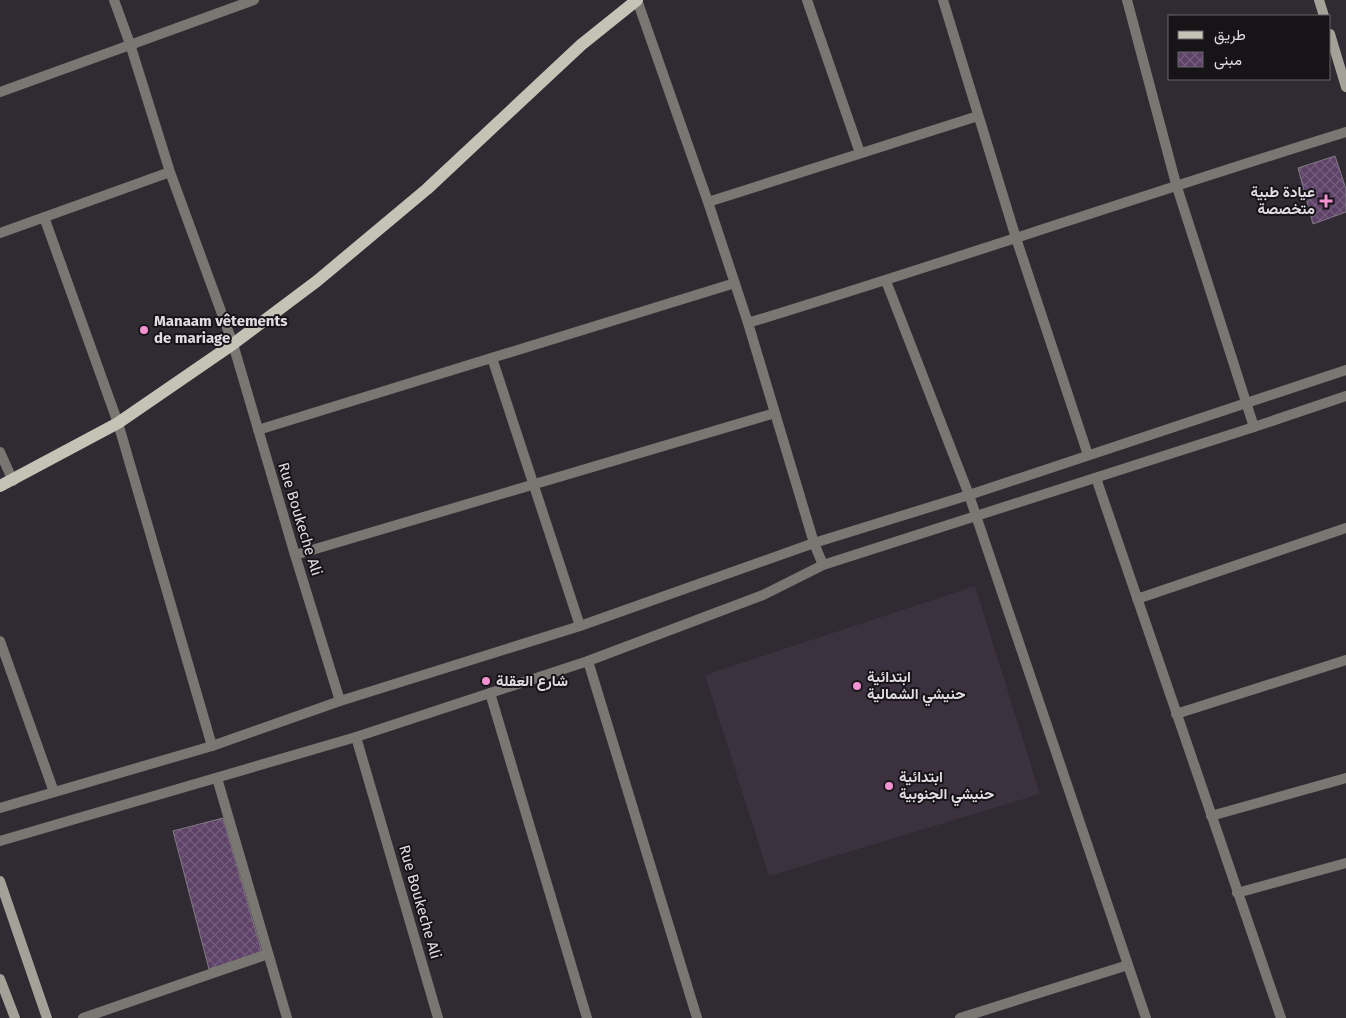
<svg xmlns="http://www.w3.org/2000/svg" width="1346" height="1018" viewBox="0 0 1346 1018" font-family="'Fira Sans',Vazirmatn,sans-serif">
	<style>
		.built { fill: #3c313f }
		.building { fill: url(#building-cross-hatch); stroke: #827a85 }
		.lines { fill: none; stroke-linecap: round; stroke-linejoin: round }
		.minor { stroke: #787771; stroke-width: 10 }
		.tertiary { stroke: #787771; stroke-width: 10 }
		.secondary { stroke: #a3a198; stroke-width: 10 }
		.primary { stroke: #c5c2b6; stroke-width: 12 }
		.poi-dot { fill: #f491d3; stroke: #171418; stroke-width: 2 }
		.labels { text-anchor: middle; stroke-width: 4; stroke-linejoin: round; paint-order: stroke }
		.poi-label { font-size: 15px; font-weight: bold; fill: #e0dce2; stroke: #171418; text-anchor: start }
		.street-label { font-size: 15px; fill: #e0dce2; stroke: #171418 }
	</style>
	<defs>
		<pattern id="building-cross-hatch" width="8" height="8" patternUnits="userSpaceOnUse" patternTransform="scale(1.25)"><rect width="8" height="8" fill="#5e4268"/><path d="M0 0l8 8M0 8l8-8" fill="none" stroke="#755d7d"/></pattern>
	</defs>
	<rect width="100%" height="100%" fill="#302a33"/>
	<path class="built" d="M 975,586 L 1040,794 L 769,876 L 705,675 Z"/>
	<path class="building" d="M 1335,156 L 1346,189 L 1346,212 L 1313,224 L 1298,168 Z
		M 223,818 L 262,953 L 209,969 L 173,831 Z"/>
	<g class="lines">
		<path class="minor" d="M 114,0 L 130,44 L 170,172 L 233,344 L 295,555 L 340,701
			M 637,0 L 708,202 L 748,323 L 814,543 L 823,565
			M 807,0 L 860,153
			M 943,0 L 1016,238 L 1088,455
			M 1127,0 L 1176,184 L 1254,427
			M 0,92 L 254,0
			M 708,202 L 978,116
			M 44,217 L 118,423 L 212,746
			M 0,233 L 170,172
			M 886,281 L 969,495
			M 748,323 C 948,262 1146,194 1346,132
			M 492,358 L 580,626
			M 258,430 L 735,283
			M 0,452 L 13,481
			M 1096,478 L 1281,1018
			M 295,555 L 775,413
			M 1137,599 L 1346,528
			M 0,641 L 54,792
			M 588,661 L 697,1018
			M 490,693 L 587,1018
			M 1176,714 L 1346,660
			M 356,737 L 438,1018
			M 217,778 L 287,1018
			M 1211,816 L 1346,778
			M 1237,893 L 1346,863
			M 83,1018 L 268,954
			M 960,1018 L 1128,965"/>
		<path class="tertiary" d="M 969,495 L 1146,1018
			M 0,808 L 212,746 L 340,701 L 580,626 L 814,543 L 969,495 L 1346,370
			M 0,841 L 356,737 L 588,661 L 763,595 L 823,565 L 1254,427 L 1346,396"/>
		<path class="secondary" d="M 1319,0 L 1324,16
			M 1330,34 L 1346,87
			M 0,881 L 47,1018
			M 0,979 L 15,1018"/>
		<path class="primary" d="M 0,486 L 118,423 L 233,344 L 317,281 L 427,189 L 581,45 L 637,0"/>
	</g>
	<g class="poi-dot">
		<path d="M1323.5 193.5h5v5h5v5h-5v5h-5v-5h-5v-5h5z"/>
		<circle cx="144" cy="330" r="5"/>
		<circle cx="486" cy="681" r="5"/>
		<circle cx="857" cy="686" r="5"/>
		<circle cx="889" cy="786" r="5"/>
	</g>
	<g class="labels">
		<g class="poi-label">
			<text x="1315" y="197" text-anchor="end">عيادة طبية<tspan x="1315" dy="17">متخصصة</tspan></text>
			<text x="154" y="326">Manaam vêtements<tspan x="154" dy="17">de mariage</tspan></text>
			<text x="867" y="682">ابتدائية<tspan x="867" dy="17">حنيشي الشمالية</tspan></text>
			<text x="496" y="686">شارع العقلة</text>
			<text x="899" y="782">ابتدائية<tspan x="899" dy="17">حنيشي الجنوبية</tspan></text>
		</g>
		<g class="street-label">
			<text transform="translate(300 519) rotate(73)" y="5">Rue Boukeche Ali</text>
			<text transform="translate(420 902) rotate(74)" y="5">Rue Boukeche Ali</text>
		</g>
	</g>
	<rect x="1168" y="15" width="162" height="65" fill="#171418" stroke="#676469"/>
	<rect x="1178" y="31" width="25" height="8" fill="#c5c2b6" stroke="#676469"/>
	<text x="1214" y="40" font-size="15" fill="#e0dce2">طريق</text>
	<rect x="1178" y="52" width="25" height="15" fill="url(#building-cross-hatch)" stroke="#676469"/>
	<text x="1214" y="65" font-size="15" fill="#e0dce2">مبنى</text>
</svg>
